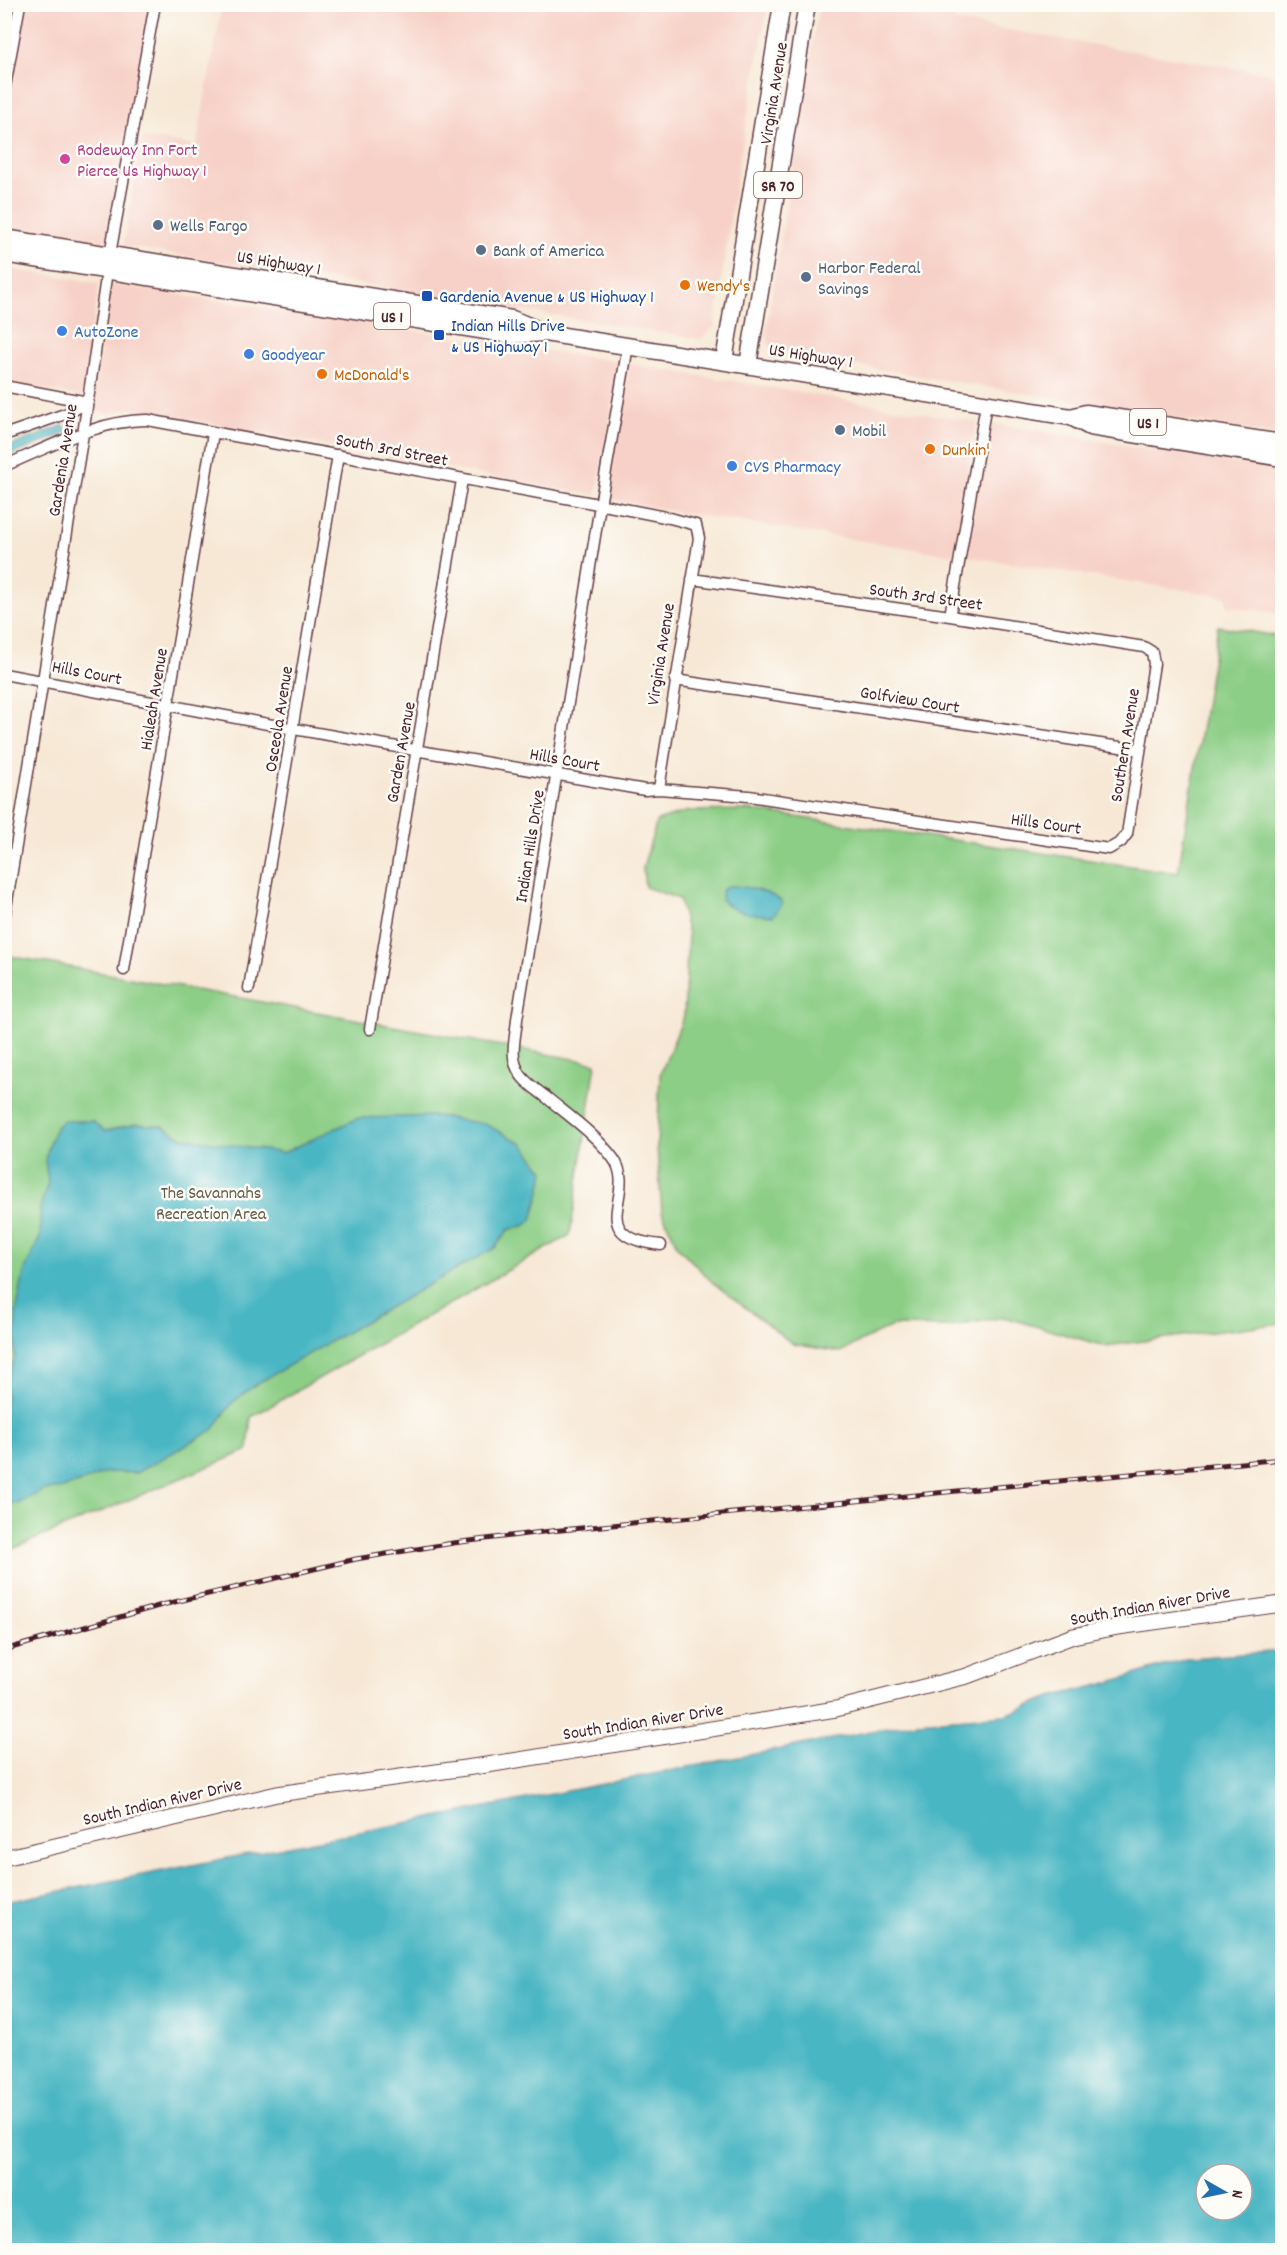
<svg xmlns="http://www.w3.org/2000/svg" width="1287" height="2255" viewBox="0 0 1287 2255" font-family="Dekko,sans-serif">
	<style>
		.built { fill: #f7d1c7 }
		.green { fill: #8cce86; stroke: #6b7658; stroke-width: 1.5 }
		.water { fill: #48b6c3; stroke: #496a77; stroke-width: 1.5; fill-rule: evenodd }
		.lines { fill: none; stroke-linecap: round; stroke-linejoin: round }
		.minor-casing { stroke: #643d44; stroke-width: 13 }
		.secondary-casing { stroke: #643d44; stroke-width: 17 }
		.primary-casing { stroke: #643d44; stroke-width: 19 }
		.minor { stroke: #fff; stroke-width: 10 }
		.secondary { stroke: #fff; stroke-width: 15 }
		.primary { stroke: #fff; stroke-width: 16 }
		.rail-casing { stroke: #4a1f2b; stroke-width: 5 }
		.rail { stroke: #fdfcf7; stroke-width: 3; stroke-dasharray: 9; stroke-linecap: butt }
		.hotel-dot { fill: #d1479c; stroke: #fdfcf7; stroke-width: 2 }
		.service-dot { fill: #5c6f8a; stroke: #fdfcf7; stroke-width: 2 }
		.food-dot { fill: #e8710a; stroke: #fdfcf7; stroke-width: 2 }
		.transit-dot { fill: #1a4fb4; stroke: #fdfcf7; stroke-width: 2 }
		.shop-dot { fill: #3f7fe0; stroke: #fdfcf7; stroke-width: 2 }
		.labels { text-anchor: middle; stroke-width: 5; stroke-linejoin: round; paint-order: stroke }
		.shield { fill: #fdfcf7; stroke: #806168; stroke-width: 1.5 }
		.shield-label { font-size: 16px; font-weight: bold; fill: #4a1f2b }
		.street-label { font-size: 18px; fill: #4a1f2b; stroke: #fdfcf7 }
		.hotel-label { font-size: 18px; fill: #b23c85; stroke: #fdfcf7; text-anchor: start }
		.service-label { font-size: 18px; fill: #4e5e75; stroke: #fdfcf7; text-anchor: start }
		.food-label { font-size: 18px; fill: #c56008; stroke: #fdfcf7; text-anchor: start }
		.transit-label { font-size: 18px; fill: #164399; stroke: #fdfcf7; text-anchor: start }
		.shop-label { font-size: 18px; fill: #366cbe; stroke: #fdfcf7; text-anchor: start }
		.park-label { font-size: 18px; fill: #615c4b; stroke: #fdfcf7 }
	</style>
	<rect width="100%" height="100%" fill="#fdfcf7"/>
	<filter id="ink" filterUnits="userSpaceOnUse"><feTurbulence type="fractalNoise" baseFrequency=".0167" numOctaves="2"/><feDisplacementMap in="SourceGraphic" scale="12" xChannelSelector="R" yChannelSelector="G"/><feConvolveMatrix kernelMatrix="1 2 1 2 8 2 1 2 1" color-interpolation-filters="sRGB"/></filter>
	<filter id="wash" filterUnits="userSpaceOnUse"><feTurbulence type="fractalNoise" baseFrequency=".008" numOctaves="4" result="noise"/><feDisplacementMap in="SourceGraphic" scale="24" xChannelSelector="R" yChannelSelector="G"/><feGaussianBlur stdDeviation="1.35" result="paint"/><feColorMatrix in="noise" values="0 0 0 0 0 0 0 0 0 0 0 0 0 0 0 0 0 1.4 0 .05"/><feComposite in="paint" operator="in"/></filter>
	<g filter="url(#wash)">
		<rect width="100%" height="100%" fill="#f7e8d5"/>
		<path class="built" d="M 26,5 L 150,5 L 106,249 L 5,232 L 5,123 Z
			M 222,5 L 768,5 L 738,167 L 715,326 L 701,339 L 123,246 L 142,137 L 196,146 Z
			M 819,5 L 955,5 L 953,21 L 1282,76 L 1282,436 L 781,353 L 769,345 L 766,331 Z
			M 4,268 L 99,283 L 83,397 L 5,382 Z
			M 110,284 L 620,362 L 596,496 L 128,408 L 110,414 L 92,411 L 95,404 L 93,401 Z
			M 630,364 L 977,422 L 954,555 L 684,513 L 606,498 Z
			M 988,423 L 1282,471 L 1282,614 L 1226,606 L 1226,598 L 1222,596 L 965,556 Z"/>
		<path class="green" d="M 1218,626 L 1282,637 L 1282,1323 L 1105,1346 L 1004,1317 L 950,1327 L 892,1326 L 840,1352 L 793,1344 L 712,1282 L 678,1247 L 662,1212 L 657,1147 L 660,1075 L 684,1016 L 688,934 L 679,899 L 645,887 L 643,867 L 657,821 L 689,811 L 748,810 L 1178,873 Z
			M 4,955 L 596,1063 L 570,1235 L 251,1417 L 248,1450 L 5,1552 Z"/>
		<path class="water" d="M 64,425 L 68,432 L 5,458 L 5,448 Z
			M 728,886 C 744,886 772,891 783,903 L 773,916 C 757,915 732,913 721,899 L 722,890 Z
			M 437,1116 L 485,1124 L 523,1144 L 544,1171 L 541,1188 L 532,1220 L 526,1225 L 508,1230 L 495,1248 L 437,1280 L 255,1385 L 232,1403 L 213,1430 L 136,1473 L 108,1472 L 64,1488 L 45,1490 L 17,1504 L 5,1502 L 4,1402 L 6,1397 L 5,1384 L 15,1357 L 16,1313 L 24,1272 L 40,1237 L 40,1208 L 48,1183 L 45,1160 L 50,1142 L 56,1127 L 63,1121 L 92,1121 L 105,1131 L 136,1124 L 163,1126 L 181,1137 L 283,1153 L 358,1118 Z
			M 1282,1651 L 1282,2250 L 5,2250 L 5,1902 L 917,1722 L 1006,1715 L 1051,1697 L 1104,1684 L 1189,1658 ZM 1206,2174 L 1242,2174 L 1242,2210 L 1206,2210 Z"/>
	</g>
	<g filter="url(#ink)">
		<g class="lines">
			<g class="minor-casing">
				<path id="minor" d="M 4,92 L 20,4
					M 628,346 L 600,505 L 517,1019 C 516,1034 510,1054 517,1068 C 521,1080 536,1089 546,1097 C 569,1116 595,1134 613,1158 C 640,1193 580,1236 661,1245
					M 4,386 L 88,402
					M 4,435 L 68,413 L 88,402
					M 4,466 C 47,448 101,419 148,420 L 614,507 L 670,518 L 696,525 L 699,538 L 659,789
					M 950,616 L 986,404
					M 4,674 L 294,729 L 645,790 L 659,789 L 749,796 L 1109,849 L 1121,842 L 1127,834 L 1154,664 L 1152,652 L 1144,647 L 950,616 L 692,579
					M 675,680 L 1140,750
					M 4,920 L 83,434 L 107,271 L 155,4
					M 124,970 L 213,433
					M 249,988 L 338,455
					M 370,1029 L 462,480"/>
			</g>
			<g class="secondary-casing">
				<path id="secondary" d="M 4,1858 L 277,1794 L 487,1765 L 836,1709 L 967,1676 L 1073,1636 L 1118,1627 L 1282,1604"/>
			</g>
			<g class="primary-casing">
				<path id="primary" d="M 4,238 L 512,319 L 541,331
					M 4,254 L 511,335 L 545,333 L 1071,417 L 1086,413 L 1282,443
					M 724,361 L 782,4
					M 748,365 L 807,4
					M 1071,417 L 1090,427 L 1282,458"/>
			</g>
			<use href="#minor" class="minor"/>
			<use href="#secondary" class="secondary"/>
			<use href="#primary" class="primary"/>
			<g class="rail-casing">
				<path id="rail" d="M 4,1650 L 162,1605 L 356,1559 L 453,1543 L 551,1531 L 1282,1459"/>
			</g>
			<use href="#rail" class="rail"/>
		</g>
	</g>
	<circle class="hotel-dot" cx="65" cy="159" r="6"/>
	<g class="service-dot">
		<circle cx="158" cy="225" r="6"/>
		<circle cx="481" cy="250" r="6"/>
		<circle cx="806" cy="277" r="6"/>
		<circle cx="840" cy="430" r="6"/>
	</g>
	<g class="food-dot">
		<circle cx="685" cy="285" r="6"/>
		<circle cx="322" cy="374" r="6"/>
		<circle cx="930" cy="449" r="6"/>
	</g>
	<g class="transit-dot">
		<rect x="421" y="290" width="12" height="12" rx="3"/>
		<rect x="433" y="329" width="12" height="12" rx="3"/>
	</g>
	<g class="shop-dot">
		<circle cx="62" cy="331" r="6"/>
		<circle cx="249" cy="354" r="6"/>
		<circle cx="732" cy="466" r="6"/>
	</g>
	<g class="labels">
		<g class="shield">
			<rect x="754" y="172" width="48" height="26" rx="4.5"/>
			<rect x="374" y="303" width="36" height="26" rx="4.5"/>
			<rect x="1130" y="409" width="36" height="26" rx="4.5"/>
		</g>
		<g class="shield-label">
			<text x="778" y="191">SR 70</text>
			<text x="392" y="322">US 1</text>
			<text x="1148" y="428">US 1</text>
		</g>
		<g class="street-label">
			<text transform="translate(773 93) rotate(-81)" y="6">Virginia Avenue</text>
			<text transform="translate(279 262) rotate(9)" y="6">US Highway 1</text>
			<text transform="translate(811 355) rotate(9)" y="6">US Highway 1</text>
			<text transform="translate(392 449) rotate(11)" y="6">South 3rd Street</text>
			<text transform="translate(62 460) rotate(-81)" y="6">Gardenia Avenue</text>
			<text transform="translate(926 596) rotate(8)" y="6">South 3rd Street</text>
			<text transform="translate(660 654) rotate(-81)" y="6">Virginia Avenue</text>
			<text transform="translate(87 672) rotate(11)" y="6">Hills Court</text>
			<text transform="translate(153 699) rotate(-81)" y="6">Hialeah Avenue</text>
			<text transform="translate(910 699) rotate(9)" y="6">Golfview Court</text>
			<text transform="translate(278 719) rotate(-81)" y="6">Osceola Avenue</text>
			<text transform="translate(1124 745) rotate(-81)" y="6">Southern Avenue</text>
			<text transform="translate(400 752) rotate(-80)" y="6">Garden Avenue</text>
			<text transform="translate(565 759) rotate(10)" y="6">Hills Court</text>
			<text transform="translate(1046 823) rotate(8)" y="6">Hills Court</text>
			<text transform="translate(529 846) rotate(-81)" y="6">Indian Hills Drive</text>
			<text transform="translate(1150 1605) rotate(-10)" y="6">South Indian River Drive</text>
			<text transform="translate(643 1721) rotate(-9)" y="6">South Indian River Drive</text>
			<text transform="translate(162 1801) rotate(-13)" y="6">South Indian River Drive</text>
		</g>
		<g class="hotel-label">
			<text x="77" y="155">Rodeway Inn Fort<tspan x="77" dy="21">Pierce Us Highway 1</tspan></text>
		</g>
		<g class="service-label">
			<text x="170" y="231">Wells Fargo</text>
			<text x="493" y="256">Bank of America</text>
			<text x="818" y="273">Harbor Federal<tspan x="818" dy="21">Savings</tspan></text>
			<text x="852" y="436">Mobil</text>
		</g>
		<g class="food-label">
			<text x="697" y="291">Wendy's</text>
			<text x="334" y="380">McDonald's</text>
			<text x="942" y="455">Dunkin'</text>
		</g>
		<g class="transit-label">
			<text x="439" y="302">Gardenia Avenue &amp; US Highway 1</text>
			<text x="451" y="331">Indian Hills Drive<tspan x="451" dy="21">&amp; US Highway 1</tspan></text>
		</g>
		<g class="shop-label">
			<text x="74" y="337">AutoZone</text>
			<text x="261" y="360">Goodyear</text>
			<text x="744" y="472">CVS Pharmacy</text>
		</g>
		<g class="park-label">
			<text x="211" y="1198">The Savannahs<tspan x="211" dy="21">Recreation Area</tspan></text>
		</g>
	</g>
	<rect width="1287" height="2255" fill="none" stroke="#fdfcf7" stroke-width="24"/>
	<g transform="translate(1224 2192) rotate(99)"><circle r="28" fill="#fdfcf7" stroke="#b5a4a5" stroke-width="1.5"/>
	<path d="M0-4.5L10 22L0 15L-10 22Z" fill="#1f6fb2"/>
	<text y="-9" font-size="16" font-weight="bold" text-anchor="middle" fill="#4a1f2b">N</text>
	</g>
</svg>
